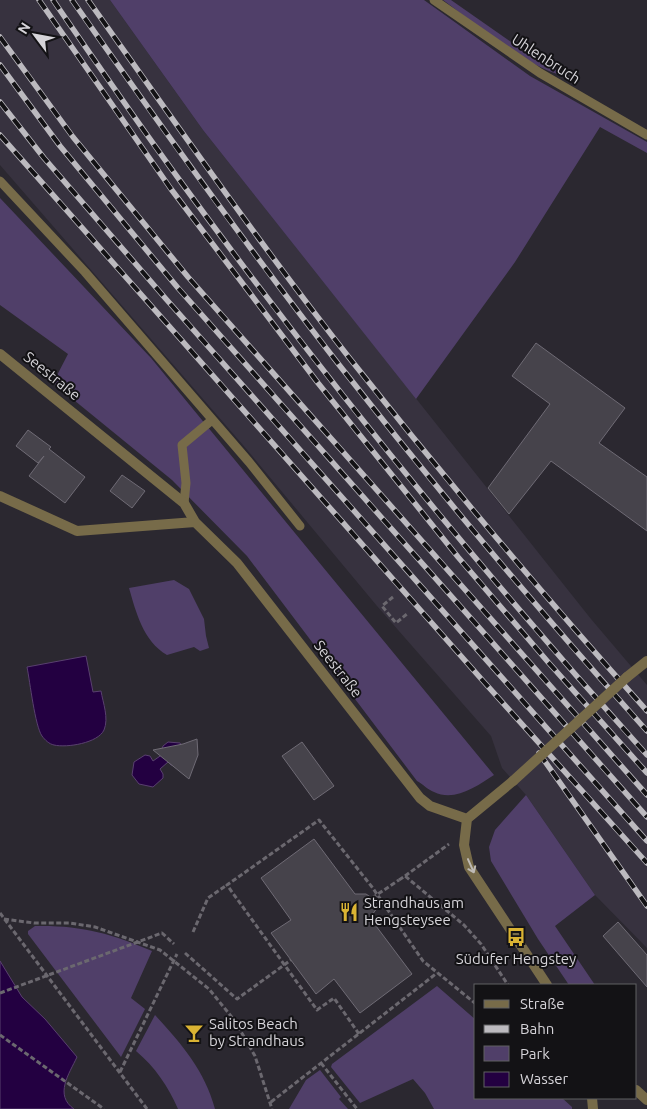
<svg xmlns="http://www.w3.org/2000/svg" width="647" height="1109" viewBox="0 0 647 1109" font-family="Ubuntu,sans-serif">
	<style>
		.built { fill: #37323f }
		.green { fill: #503f69 }
		.water { fill: #230041; stroke: #59406f }
		.building { fill: #46434b; stroke: #6f6b75 }
		.lines { fill: none; stroke-linecap: round; stroke-linejoin: round }
		.path { stroke: #6b686f; stroke-width: 3; stroke-dasharray: 5 2.5; stroke-linecap: butt }
		.lane { stroke: #776b49; stroke-width: 9 }
		.street { stroke: #776b49; stroke-width: 10 }
		.rail-casing { stroke: #bcbabf; stroke-width: 5.5 }
		.rail { stroke: #131215; stroke-width: 4; stroke-dasharray: 11; stroke-linecap: butt }
		.path-bridge { stroke: #6b686f; stroke-width: 3; stroke-dasharray: 5 2.5; stroke-linecap: butt }
		.street-bridge { stroke: #776b49; stroke-width: 10 }
		.oneway { stroke: #bebab5 }
		.labels { text-anchor: middle; stroke-width: 4; stroke-linejoin: round; paint-order: stroke }
		.street-label { font-size: 15px; fill: #d6d4d9; stroke: #131215 }
		.poi-label { font-size: 15px; fill: #d6d4d9; stroke: #131215; text-anchor: start }
	</style>
	<rect width="100%" height="100%" fill="#2b2830"/>
	<path class="built" d="M 0,0 L 110,0 L 203,130 L 591,619 L 647,685 L 647,948 L 595,895 L 526,795 L 502,768 L 491,736 L 377,606 L 243,445 L 0,165 Z"/>
	<path class="green" d="M 110,0 L 424,0 L 530,76 L 647,142 L 647,153 L 600,127 L 515,262 L 416,399 L 203,130 Z
		M 443,0 L 451,0 L 534,58 L 560,72 L 557,74 C 518,61 477,25 443,0 Z
		M 0,198 L 151,358 L 494,775 C 477,786 455,802 434,792 C 428,790 423,784 417,781 L 247,556 L 172,480 L 53,383 L 68,354 L 0,305 Z
		M 174,580 L 189,589 L 204,619 L 206,636 L 209,648 L 200,651 L 194,647 L 167,655 C 143,641 136,612 129,588 Z
		M 526,795 L 595,895 L 555,926 L 595,985 L 569,985 L 538,939 L 491,861 L 489,847 L 495,830 Z
		M 35,926 C 79,925 111,933 152,951 L 131,998 L 145,1009 L 121,1057 L 28,934 L 28,931 Z
		M 437,986 L 476,1020 L 476,1098 L 562,1098 L 572,1107 L 572,1109 L 434,1109 L 425,1093 L 413,1079 L 360,1103 L 331,1067 L 332,1064 Z
		M 155,1015 C 181,1043 205,1071 215,1109 L 178,1109 C 168,1086 155,1067 136,1051 Z
		M 320,1070 L 341,1097 L 339,1099 L 348,1109 L 289,1109 L 306,1080 Z"/>
	<path class="water" d="M 86,656 L 93,692 L 101,691 C 103,703 109,718 104,730 C 98,743 67,748 54,745 C 49,744 45,740 42,736 C 35,726 30,682 27,667 Z
		M 168,742 L 180,743 L 185,751 L 175,765 L 171,765 L 168,762 L 160,769 L 163,774 L 163,778 L 153,787 L 139,784 L 132,775 L 134,762 L 145,755 L 150,756 L 153,761 L 163,754 L 161,751 L 163,746 Z
		M 0,961 L 22,997 L 45,1019 L 77,1057 C 69,1074 54,1095 74,1109 L 0,1109 Z"/>
	<path class="building" d="M 536,343 L 625,408 L 599,443 L 647,477 L 647,531 L 551,461 L 509,514 L 488,488 L 550,404 L 512,376 Z
		M 28,430 L 51,447 L 49,449 L 85,477 L 65,503 L 29,476 L 44,456 L 38,463 L 16,446 Z
		M 122,475 L 145,491 L 132,508 L 110,491 Z
		M 197,739 L 198,755 L 189,779 L 153,750 L 183,744 Z
		M 302,742 L 334,786 L 314,800 L 282,756 Z
		M 314,839 L 355,894 L 366,894 L 372,898 L 377,908 L 370,918 L 412,974 L 360,1013 L 334,979 L 316,994 L 271,933 L 291,920 L 261,878 Z
		M 618,922 L 647,955 L 647,987 L 603,936 Z"/>
	<g class="lines">
		<path class="path" d="M 393,597 L 382,606 L 396,623 L 407,614
			M 405,876 L 449,844
			M 399,880 L 405,876 L 464,925 L 481,944 L 508,985
			M 0,913 L 147,1109
			M 4,919 L 34,923 L 70,923 L 95,927 L 160,950 L 209,989 L 235,1021 L 255,1056 L 272,1109
			M 193,932 L 208,898 L 227,885
			M 359,1034 L 334,998 L 317,1010 L 227,885 L 319,820 L 372,887 L 423,961 L 476,1004
			M 0,1035 L 104,1109
			M 321,1063 L 357,1109
			M 120,1072 L 177,954
			M 271,1102 L 437,973"/>
		<path class="lane" d="M 434,0 L 540,73 L 647,135
			M 0,181 L 85,272 L 249,462 L 300,526
			M 184,503 L 186,483 L 182,445 L 212,420"/>
		<path class="street" d="M 0,354 L 184,503 L 195,522
			M 0,496 L 77,531 L 195,522 L 237,563 L 420,798 L 430,806 L 467,819
			M 627,677 L 647,661
			M 513,781 L 467,819 L 464,845 L 469,867 L 547,985
			M 636,1090 L 647,1100
			M 592,1098 L 593,1109"/>
		<g class="rail-casing">
			<path id="rail" d="M 39,0 L 171,189 L 318,383 L 458,557 L 548,662 L 647,773
				M 53,0 C 95,61 137,122 181,182 C 326,381 482,572 647,755
				M 72,0 C 159,124 247,247 340,366 C 438,491 541,613 647,731
				M 88,0 C 174,121 259,243 351,360 C 446,480 545,597 647,711
				M 0,37 L 73,137 L 188,277 L 647,795
				M 0,65 L 60,146 L 178,288 L 647,817
				M 0,102 L 44,158 L 166,299 L 647,841
				M 0,135 L 484,682 L 647,863
				M 539,753 L 647,906"/>
		</g>
		<use href="#rail" class="rail"/>
		<path class="path-bridge" d="M 372,898 L 399,880
			M 185,953 L 237,999 L 291,960
			M 0,993 L 162,933 L 174,944"/>
		<path class="street-bridge" d="M 513,781 L 627,677"/>
	</g>
	<defs><path id="oneway-shaft" d="M-6 0H5M1.5-3L5.5 0L1.5 3" fill="none" stroke-width="1.6" stroke-linecap="round" stroke-linejoin="round" transform="scale(1.25)"/></defs>
	<use class="oneway" href="#oneway-shaft" transform="translate(471 866) rotate(66)"/>
	<defs>
		<g id="restaurant-bare" transform="scale(1.5)"><path d="M-5-6h1v4h1v-4h1v4h1v-4h1v5L-1.5 .5V6h-2V.5L-5-1ZM5-6V6H3V1.5H1.5Q1.5-4 5-6Z" fill="#dab333" stroke="#131215" stroke-width="2.5" paint-order="stroke"/></g>
		<g id="bus-bare" transform="scale(1.5)"><path d="M-5-6H5V4H4V6H2V4H-2V6H-4V4H-5ZM-3.5-4V0h7V-4ZM-3.5 1.2v1.5H-2V1.2ZM2 1.2v1.5H3.5V1.2Z" fill="#dab333" stroke="#131215" stroke-width="2.5" paint-order="stroke"/></g>
		<g id="bar-bare" transform="scale(1.5)"><path d="M-6-5H6L.8 .8V4.5H3.5V6h-7V4.5H-.8V.8Z" fill="#dab333" stroke="#131215" stroke-width="2.5" paint-order="stroke"/></g>
	</defs>
	<g fill-rule="evenodd">
		<use href="#restaurant-bare" x="349" y="912"/>
		<use href="#bus-bare" x="516" y="937"/>
		<use href="#bar-bare" x="194" y="1033"/>
	</g>
	<g class="labels">
		<g class="street-label">
			<text transform="translate(546 59) rotate(33)" y="5">Uhlenbruch</text>
			<text transform="translate(52 376) rotate(39)" y="5">Seestraße</text>
			<text transform="translate(338 669) rotate(52)" y="5">Seestraße</text>
		</g>
		<g class="poi-label">
			<text x="364" y="908">Strandhaus am<tspan x="364" dy="17">Hengsteysee</tspan></text>
			<text x="516" y="964" text-anchor="middle">Südufer Hengstey</text>
			<text x="209" y="1029">Salitos Beach<tspan x="209" dy="17">by Strandhaus</tspan></text>
		</g>
	</g>
	<rect x="474" y="984" width="162" height="115" fill="#131215" stroke="#616063"/>
	<rect x="484" y="1000" width="25" height="8" fill="#776b49" stroke="#616063"/>
	<text x="520" y="1009" font-size="15" fill="#d6d4d9">Straße</text>
	<rect x="484" y="1025" width="25" height="8" fill="#bcbabf" stroke="#616063"/>
	<text x="520" y="1034" font-size="15" fill="#d6d4d9">Bahn</text>
	<rect x="484" y="1046" width="25" height="15" fill="#503f69" stroke="#616063"/>
	<text x="520" y="1059" font-size="15" fill="#d6d4d9">Park</text>
	<rect x="484" y="1072" width="25" height="15" fill="#230041" stroke="#616063"/>
	<text x="520" y="1084" font-size="15" fill="#d6d4d9">Wasser</text>
	<g transform="translate(35 35) rotate(302)" stroke="#131215" stroke-width="4" paint-order="stroke">
	<path d="M0-4L9 19L0 12L-9 19Z" fill="#d6d4d9"/>
	<text y="-8" font-size="14" font-weight="bold" text-anchor="middle" fill="#d6d4d9">N</text>
	</g>
</svg>
